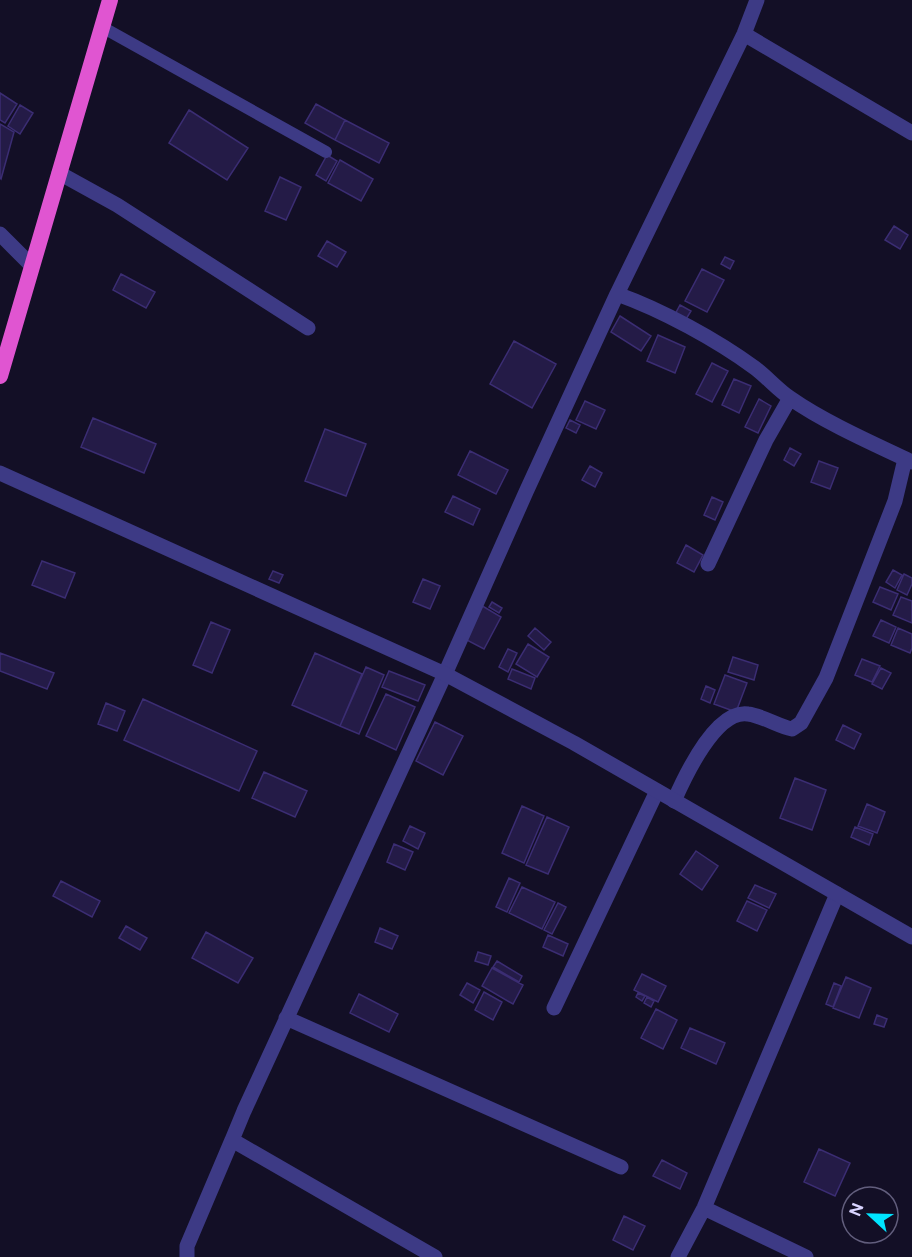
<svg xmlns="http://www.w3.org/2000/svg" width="912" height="1257" viewBox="0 0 912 1257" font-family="'Public Sans',sans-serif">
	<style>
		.building { fill: #241b47; stroke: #3b2d73; stroke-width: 1.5 }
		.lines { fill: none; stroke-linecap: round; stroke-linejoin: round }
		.service { stroke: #3d3a85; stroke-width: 12 }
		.minor { stroke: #3d3a85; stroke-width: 15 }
		.tertiary { stroke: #3d3a85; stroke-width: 15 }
		.trunk { stroke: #e055d1; stroke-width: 16 }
	</style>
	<rect width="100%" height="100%" fill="#130f26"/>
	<path class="building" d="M 0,93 L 17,104 L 5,123 L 0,120 Z
		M 316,104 L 345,120 L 335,140 L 305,123 Z
		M 20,105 L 33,113 L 20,134 L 8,126 Z
		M 189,110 L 248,148 L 227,180 L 169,143 Z
		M 345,120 L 389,143 L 379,163 L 335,140 Z
		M 0,124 L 14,132 L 1,179 L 0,178 Z
		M 327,155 L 337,161 L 326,181 L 316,175 Z
		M 340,160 L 373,179 L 361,201 L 328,183 Z
		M 280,177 L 301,187 L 286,220 L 265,211 Z
		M 894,226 L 908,235 L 900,249 L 885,240 Z
		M 327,241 L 346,252 L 337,267 L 318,256 Z
		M 725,257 L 734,261 L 730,269 L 721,264 Z
		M 702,269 L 724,280 L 707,312 L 685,301 Z
		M 121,274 L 155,292 L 146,308 L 113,290 Z
		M 680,305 L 691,311 L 683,324 L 673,318 Z
		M 620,316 L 651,336 L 641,351 L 611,332 Z
		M 658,335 L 685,347 L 675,373 L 647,361 Z
		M 514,341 L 556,364 L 532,408 L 490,384 Z
		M 712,363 L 728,371 L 712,402 L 696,394 Z
		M 734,379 L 751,386 L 739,413 L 722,405 Z
		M 759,399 L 771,406 L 758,433 L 745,427 Z
		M 585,401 L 605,410 L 596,429 L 576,420 Z
		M 93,418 L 156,444 L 144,473 L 81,447 Z
		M 570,420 L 580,425 L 576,433 L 566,428 Z
		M 325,429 L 366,444 L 346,496 L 305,481 Z
		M 790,448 L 801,454 L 794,466 L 784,460 Z
		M 470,451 L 508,470 L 496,494 L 458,475 Z
		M 819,461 L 838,468 L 830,489 L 811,482 Z
		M 590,466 L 602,473 L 595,487 L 582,480 Z
		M 453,496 L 480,509 L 473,525 L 445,512 Z
		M 712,497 L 723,502 L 715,520 L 704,515 Z
		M 686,545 L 703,555 L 694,572 L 677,563 Z
		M 42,561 L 75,573 L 65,598 L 32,585 Z
		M 893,570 L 902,575 L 895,588 L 886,582 Z
		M 273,571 L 283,575 L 279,583 L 269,579 Z
		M 904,574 L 912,578 L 912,584 L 907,595 L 897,590 Z
		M 423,579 L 440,586 L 430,609 L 413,602 Z
		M 880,587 L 898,594 L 891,610 L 873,602 Z
		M 901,597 L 912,601 L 912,623 L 893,615 Z
		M 492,602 L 502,608 L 499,613 L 489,607 Z
		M 479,604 L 501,617 L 484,649 L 461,637 Z
		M 881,620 L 896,627 L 889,643 L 873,636 Z
		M 211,622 L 230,630 L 212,673 L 193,665 Z
		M 535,628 L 551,642 L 544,650 L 528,636 Z
		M 898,628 L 912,634 L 912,648 L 910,653 L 891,645 Z
		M 528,644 L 549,657 L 537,677 L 516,664 Z
		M 508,649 L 517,653 L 508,672 L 499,667 Z
		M 0,653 L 54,673 L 47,689 L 0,671 Z
		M 315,653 L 362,674 L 340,726 L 292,705 Z
		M 733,657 L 758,665 L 754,680 L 728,672 Z
		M 862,659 L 880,666 L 872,682 L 855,675 Z
		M 366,667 L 384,675 L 359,734 L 340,726 Z
		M 881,668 L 891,673 L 882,689 L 872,684 Z
		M 512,669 L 535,678 L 531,689 L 508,679 Z
		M 389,671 L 425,685 L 418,701 L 382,687 Z
		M 725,675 L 747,683 L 736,712 L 714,704 Z
		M 706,686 L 715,690 L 710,703 L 701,699 Z
		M 386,694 L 415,707 L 396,750 L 366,736 Z
		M 143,699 L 257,751 L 239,791 L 124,740 Z
		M 106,703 L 125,711 L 117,731 L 98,724 Z
		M 435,722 L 463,736 L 443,775 L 416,761 Z
		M 843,725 L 861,734 L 854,749 L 836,740 Z
		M 264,772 L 307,791 L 295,817 L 252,798 Z
		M 795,778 L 826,790 L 812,830 L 780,818 Z
		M 867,804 L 885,812 L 877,833 L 858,826 Z
		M 522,806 L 544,816 L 524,863 L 502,853 Z
		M 547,817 L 569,827 L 548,874 L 526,865 Z
		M 410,826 L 425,833 L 418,849 L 403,841 Z
		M 855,827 L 873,834 L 869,845 L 851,837 Z
		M 394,844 L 413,852 L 405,870 L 387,862 Z
		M 696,851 L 718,866 L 702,890 L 680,874 Z
		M 509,878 L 520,883 L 507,912 L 496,907 Z
		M 61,881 L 100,901 L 92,917 L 53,896 Z
		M 755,885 L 776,894 L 769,908 L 748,898 Z
		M 522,887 L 555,902 L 542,929 L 509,913 Z
		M 747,901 L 767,910 L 757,931 L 737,921 Z
		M 558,903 L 566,907 L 552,934 L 544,930 Z
		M 126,926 L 147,938 L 140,950 L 119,938 Z
		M 380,928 L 398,936 L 392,949 L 375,942 Z
		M 206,932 L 253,958 L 238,983 L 192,958 Z
		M 548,935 L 568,944 L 563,956 L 543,947 Z
		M 478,952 L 491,956 L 488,965 L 475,961 Z
		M 497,961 L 522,976 L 519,982 L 493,967 Z
		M 492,968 L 523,985 L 513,1004 L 482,986 Z
		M 642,974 L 666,986 L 658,1002 L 634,990 Z
		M 846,977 L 871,988 L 859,1018 L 833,1008 Z
		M 467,983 L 480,990 L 473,1003 L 460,995 Z
		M 834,983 L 841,986 L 833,1007 L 826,1004 Z
		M 484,992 L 502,1002 L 493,1020 L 475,1010 Z
		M 638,993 L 645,996 L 642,1001 L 636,997 Z
		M 359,994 L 398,1014 L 389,1032 L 350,1013 Z
		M 647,997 L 654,1001 L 651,1007 L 644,1003 Z
		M 656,1009 L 677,1020 L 663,1049 L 641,1038 Z
		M 877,1015 L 887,1019 L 884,1027 L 874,1024 Z
		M 690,1028 L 725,1043 L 716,1064 L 681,1048 Z
		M 819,1149 L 850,1163 L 835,1196 L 804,1182 Z
		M 662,1160 L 687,1173 L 680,1189 L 653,1176 Z
		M 624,1216 L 645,1226 L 633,1250 L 613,1240 Z"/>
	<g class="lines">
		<path class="service" d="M 102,27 L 326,152"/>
		<path class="minor" d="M 744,34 L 912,133
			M 59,173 L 117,205 L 308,328
			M 0,234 L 31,265
			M 617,294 L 744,34 L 757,0
			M 708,564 L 766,440 L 790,398
			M 674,801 C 685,776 716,709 748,714 C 763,716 778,726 792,729 L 801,723 L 826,678 L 895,501 L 905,459
			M 554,1008 L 657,791
			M 286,1018 L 621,1167
			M 704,1208 L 806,1257
			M 187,1257 L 187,1246 L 232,1140
			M 435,1257 L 232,1140 L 244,1111 L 445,674 L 526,492 L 617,294 C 662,310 717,340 755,368 C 767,377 777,389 790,398 C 824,422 874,444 912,462
			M 678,1257 L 704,1208 L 837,894"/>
		<path class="tertiary" d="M 0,473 L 445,674 L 574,743 L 912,937"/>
		<path class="trunk" d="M 0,376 L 110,0"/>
	</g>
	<g transform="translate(870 1215) rotate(292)"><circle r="28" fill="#130f26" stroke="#625e7d" stroke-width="1.5"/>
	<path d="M0-4.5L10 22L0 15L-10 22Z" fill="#00e5ff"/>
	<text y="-9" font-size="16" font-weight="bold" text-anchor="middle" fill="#d9d4ff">N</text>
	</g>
</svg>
